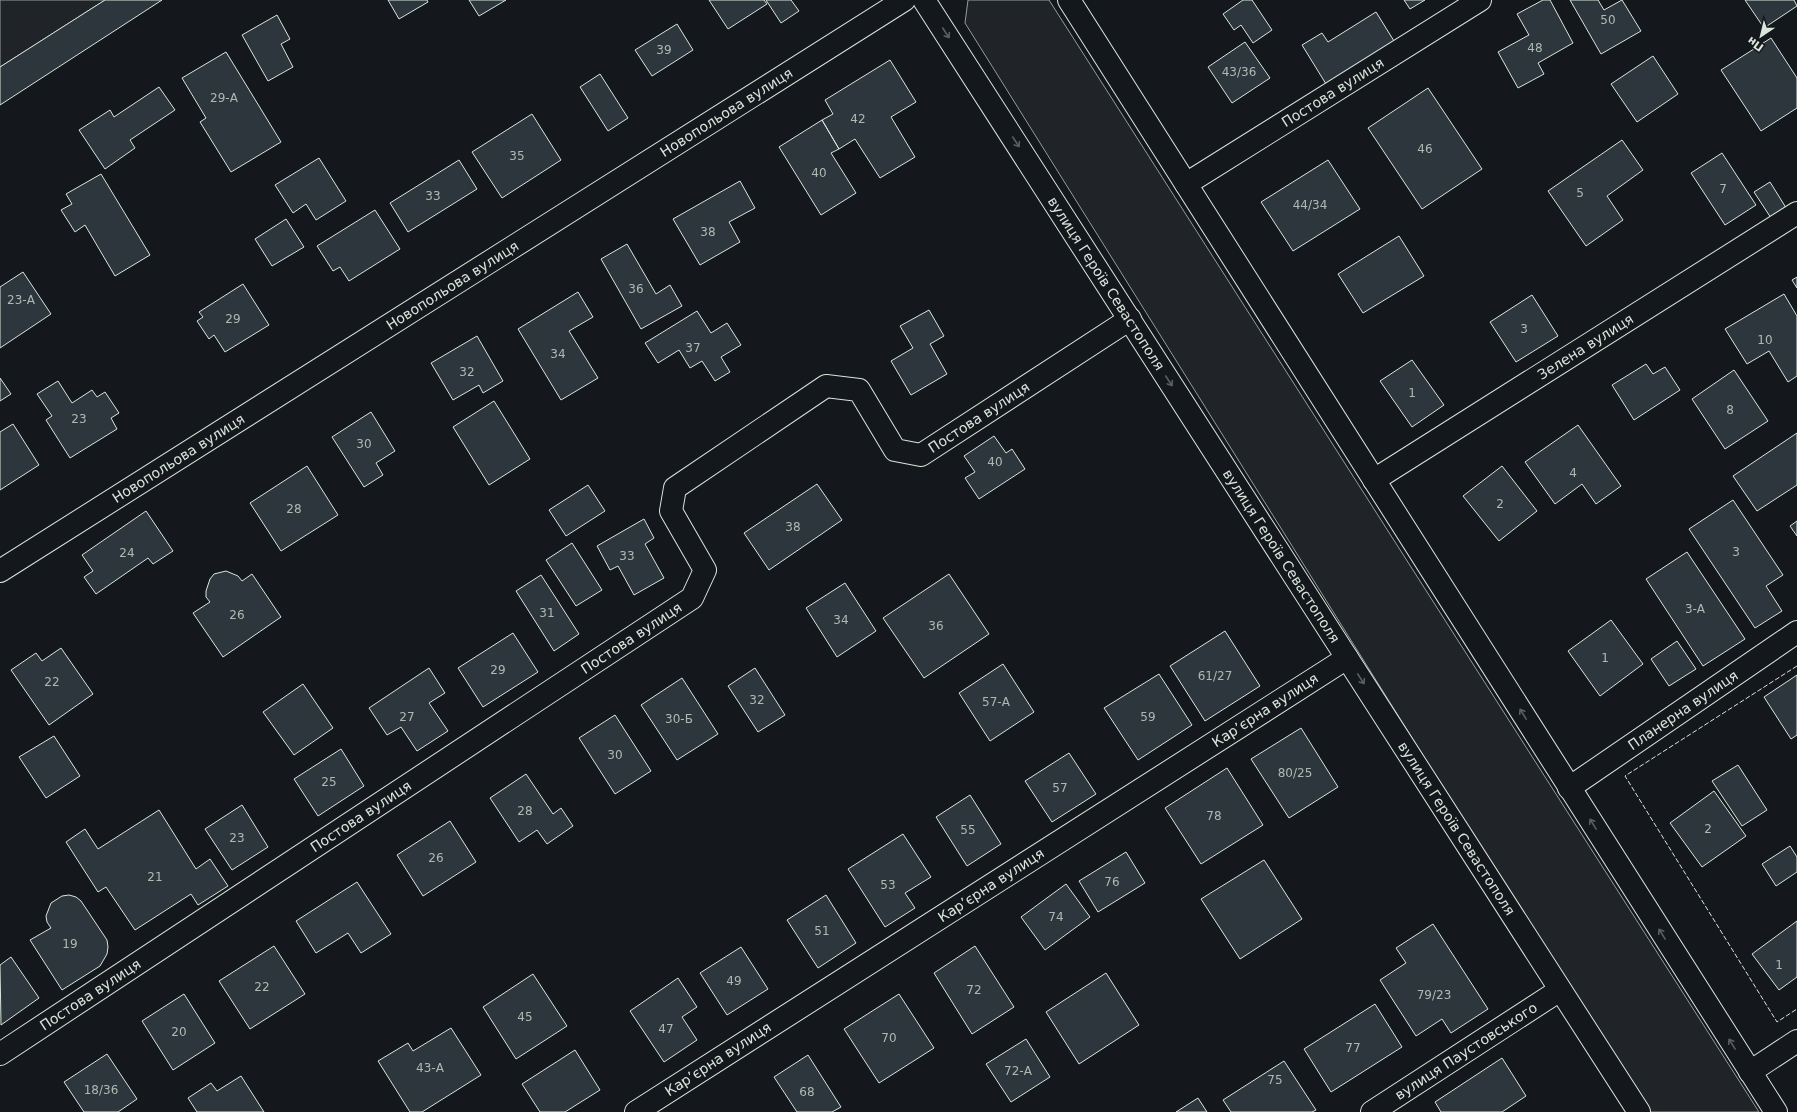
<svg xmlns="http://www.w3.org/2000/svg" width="1797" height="1112" viewBox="0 0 1797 1112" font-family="'DejaVu Sans',sans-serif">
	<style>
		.green { fill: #202428; stroke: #939e99 }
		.building { fill: #2c363c; stroke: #d8e6dc }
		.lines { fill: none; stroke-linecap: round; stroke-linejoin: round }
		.street-casing { stroke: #d8e6dc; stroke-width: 24 }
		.street { stroke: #14181c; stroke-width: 22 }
		.fence { stroke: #d8e6dc; stroke-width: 1; stroke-dasharray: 5 2; stroke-linecap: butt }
		.oneway { stroke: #59605f }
		.labels { text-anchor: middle; stroke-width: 3; stroke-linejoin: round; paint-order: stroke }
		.number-label { font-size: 12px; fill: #adbab4 }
		.street-label { font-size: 14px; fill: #d8e6dc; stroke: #14181c }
	</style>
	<rect width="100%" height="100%" fill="#14181c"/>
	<path class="green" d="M 0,0 L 105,0 L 0,67 Z
		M 968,0 L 1049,0 L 1759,1112 L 1646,1112 L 965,23 Z"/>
	<path class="building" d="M 105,0 L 162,0 L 0,105 L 0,67 Z
		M 388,0 L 427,0 L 428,2 L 399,19 Z
		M 469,0 L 506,0 L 479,16 Z
		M 709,0 L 764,0 L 767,4 L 728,29 Z
		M 766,0 L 791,0 L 799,11 L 781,23 Z
		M 1243,0 L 1252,0 L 1272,30 L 1253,43 L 1241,25 L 1234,30 L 1223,14 Z
		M 1404,0 L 1425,0 L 1410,9 Z
		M 1543,0 L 1550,0 L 1573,43 L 1538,63 L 1544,74 L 1518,88 L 1498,52 L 1529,35 L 1517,14 Z
		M 1570,0 L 1598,0 L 1604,10 L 1622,0 L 1641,31 L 1601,54 Z
		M 1745,0 L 1794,0 L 1797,6 L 1764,28 Z
		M 1376,12 L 1394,41 L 1326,84 L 1302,45 L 1322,33 L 1328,42 Z
		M 277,15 L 290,39 L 281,44 L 293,67 L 268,81 L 242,35 Z
		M 677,24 L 693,50 L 652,76 L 635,50 Z
		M 1771,38 L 1797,78 L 1797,108 L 1761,131 L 1721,70 Z
		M 1245,42 L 1270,78 L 1232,103 L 1208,67 Z
		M 226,52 L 281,142 L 231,172 L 200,122 L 206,118 L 182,78 Z
		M 1653,56 L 1678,94 L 1637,122 L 1611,84 Z
		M 890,60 L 916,102 L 891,117 L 915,157 L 880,178 L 855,139 L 839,149 L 822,120 L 833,114 L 825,100 Z
		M 600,74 L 628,118 L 608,131 L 580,87 Z
		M 159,87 L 175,110 L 130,140 L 135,148 L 105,169 L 79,130 L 110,110 L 114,117 Z
		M 1428,88 L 1482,169 L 1422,209 L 1368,128 Z
		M 532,114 L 561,160 L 502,198 L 472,152 Z
		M 822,120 L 839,149 L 831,153 L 856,193 L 821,215 L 779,147 Z
		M 1622,140 L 1643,170 L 1607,196 L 1623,220 L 1586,246 L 1548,191 Z
		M 1722,153 L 1756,205 L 1725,225 L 1691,173 Z
		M 319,158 L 346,201 L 316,220 L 306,204 L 293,213 L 275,185 Z
		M 459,160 L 477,189 L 408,232 L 390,203 Z
		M 1328,160 L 1360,209 L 1293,251 L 1261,202 Z
		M 101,174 L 150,255 L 115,276 L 85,225 L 75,232 L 61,210 L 72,204 L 66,194 Z
		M 740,181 L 755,208 L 729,222 L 740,242 L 700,265 L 673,219 Z
		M 1770,182 L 1788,211 L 1773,221 L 1754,192 Z
		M 375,210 L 400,249 L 349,281 L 340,267 L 333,271 L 317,246 Z
		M 286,219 L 304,247 L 272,266 L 255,239 Z
		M 1399,236 L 1424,276 L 1363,313 L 1338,274 Z
		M 627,244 L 656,294 L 670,285 L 682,306 L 641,329 L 601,259 Z
		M 23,272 L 51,314 L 0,348 L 0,287 Z
		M 1797,277 L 1797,288 L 1792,280 Z
		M 243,284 L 269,325 L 225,352 L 214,335 L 209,339 L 197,321 L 203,317 L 199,312 Z
		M 578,292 L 593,317 L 569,331 L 598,378 L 561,400 L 518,329 Z
		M 1784,294 L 1797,316 L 1797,376 L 1788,382 L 1769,351 L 1747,364 L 1725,329 Z
		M 1532,295 L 1558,336 L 1516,362 L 1490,322 Z
		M 929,310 L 944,336 L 930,344 L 947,374 L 911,395 L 891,361 L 913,348 L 900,326 Z
		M 697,311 L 711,333 L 727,323 L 741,345 L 721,357 L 730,372 L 715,381 L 702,361 L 690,368 L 679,350 L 658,363 L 645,343 Z
		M 477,336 L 503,381 L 483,393 L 479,385 L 453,400 L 431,363 Z
		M 1412,360 L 1444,405 L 1412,427 L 1380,381 Z
		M 1646,364 L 1653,374 L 1665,367 L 1680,390 L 1634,420 L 1612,385 Z
		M 1734,370 L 1768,421 L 1725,449 L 1692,399 Z
		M 0,378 L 11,394 L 0,401 Z
		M 58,381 L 72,403 L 92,390 L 97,397 L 105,392 L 119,413 L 111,418 L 117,429 L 70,458 L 46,420 L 52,416 L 37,394 Z
		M 494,401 L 530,459 L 489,485 L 453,427 Z
		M 371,412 L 395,451 L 376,463 L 383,475 L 364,487 L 332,437 Z
		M 13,424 L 39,465 L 0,490 L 0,432 Z
		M 1578,425 L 1621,486 L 1596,504 L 1582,484 L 1555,504 L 1525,462 Z
		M 1797,433 L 1797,485 L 1757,511 L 1733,476 Z
		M 994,436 L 1006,453 L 1012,449 L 1025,469 L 979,499 L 965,478 L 975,472 L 964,456 Z
		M 307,466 L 338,515 L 281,551 L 250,503 Z
		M 1502,466 L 1537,511 L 1499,541 L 1463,496 Z
		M 817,484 L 842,520 L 769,570 L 744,533 Z
		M 588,485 L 605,511 L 566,536 L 549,510 Z
		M 1733,500 L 1783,575 L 1766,586 L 1782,611 L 1755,628 L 1689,529 Z
		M 146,511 L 173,551 L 153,564 L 148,558 L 96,594 L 84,577 L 93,571 L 82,555 Z
		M 644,519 L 654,538 L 645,544 L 664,578 L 634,595 L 618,566 L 610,570 L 597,546 Z
		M 1797,521 L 1797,536 L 1790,526 Z
		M 572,543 L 602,590 L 576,606 L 546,560 Z
		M 1687,552 L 1745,639 L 1703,666 L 1646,579 Z
		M 226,571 L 238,576 L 242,581 L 252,574 L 281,617 L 223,657 L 193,613 L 210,602 L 206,597 L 206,591 L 210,579 L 214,574 Z
		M 949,574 L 989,634 L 924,678 L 883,618 Z
		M 541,575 L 579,634 L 554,651 L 516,591 Z
		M 845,583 L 876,631 L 837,657 L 806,608 Z
		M 1611,620 L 1643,664 L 1600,696 L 1568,651 Z
		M 1225,631 L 1260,686 L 1205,721 L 1170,666 Z
		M 513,633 L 538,672 L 483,707 L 458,668 Z
		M 1677,641 L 1696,669 L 1669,686 L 1651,659 Z
		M 61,648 L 93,694 L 49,725 L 11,670 L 36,653 L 42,661 Z
		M 1003,664 L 1034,712 L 990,741 L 959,693 Z
		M 429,668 L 445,693 L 429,703 L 448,731 L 417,751 L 401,727 L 387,735 L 369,708 Z
		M 755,668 L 785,715 L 758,732 L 728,686 Z
		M 1159,674 L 1192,725 L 1138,760 L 1104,708 Z
		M 1797,675 L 1797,735 L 1791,739 L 1764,697 Z
		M 682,678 L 718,734 L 677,760 L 641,705 Z
		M 303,684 L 333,728 L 294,755 L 263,712 Z
		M 615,715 L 651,771 L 615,794 L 579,738 Z
		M 1301,728 L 1338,787 L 1289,818 L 1251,759 Z
		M 54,736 L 80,776 L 46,798 L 19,757 Z
		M 341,749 L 364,786 L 318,816 L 294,779 Z
		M 1069,753 L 1096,794 L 1052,822 L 1025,781 Z
		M 1738,765 L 1767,810 L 1742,826 L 1712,781 Z
		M 1227,768 L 1263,825 L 1201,864 L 1165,808 Z
		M 526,774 L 553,814 L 561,808 L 573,826 L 547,844 L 537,830 L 519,842 L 490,798 Z
		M 1714,791 L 1746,836 L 1702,867 L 1670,823 Z
		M 970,795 L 1001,844 L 967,866 L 936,817 Z
		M 242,805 L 268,847 L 232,870 L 205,829 Z
		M 159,810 L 196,869 L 210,859 L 228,886 L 198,905 L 191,894 L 135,930 L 106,887 L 98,892 L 66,842 L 85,829 L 98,849 Z
		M 450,821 L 476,862 L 423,896 L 397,855 Z
		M 903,834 L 931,877 L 905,893 L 915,908 L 885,927 L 848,869 Z
		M 1790,846 L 1797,857 L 1797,872 L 1776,886 L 1762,864 Z
		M 1126,852 L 1145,883 L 1098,912 L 1079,881 Z
		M 1264,860 L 1302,919 L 1240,959 L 1201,899 Z
		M 357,882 L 391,934 L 361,953 L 348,933 L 316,953 L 296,921 Z
		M 1066,884 L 1090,917 L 1045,950 L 1021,917 Z
		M 69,895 L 76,897 L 81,901 L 107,940 L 108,947 L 107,954 L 100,966 L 62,990 L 30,940 L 51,928 L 47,922 L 46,916 L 51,903 L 62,896 Z
		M 826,895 L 856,943 L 818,968 L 787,920 Z
		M 1797,921 L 1797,977 L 1779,990 L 1752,954 Z
		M 1433,924 L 1488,1009 L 1451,1033 L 1442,1019 L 1416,1036 L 1380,980 L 1406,963 L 1396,948 Z
		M 274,946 L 305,994 L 250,1029 L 219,981 Z
		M 975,946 L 1014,1007 L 972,1034 L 934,973 Z
		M 741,947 L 768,989 L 727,1015 L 700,973 Z
		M 11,957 L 39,998 L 1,1025 L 0,965 Z
		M 1106,973 L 1139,1025 L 1079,1064 L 1046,1012 Z
		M 533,974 L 567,1026 L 516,1059 L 483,1007 Z
		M 678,978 L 697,1007 L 682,1017 L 697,1040 L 664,1062 L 630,1011 Z
		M 184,994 L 215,1043 L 173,1070 L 142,1021 Z
		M 899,994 L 934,1048 L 879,1083 L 844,1029 Z
		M 1375,1004 L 1402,1047 L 1331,1092 L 1304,1049 Z
		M 451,1028 L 481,1075 L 422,1112 L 410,1112 L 378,1061 L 408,1043 L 413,1051 Z
		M 1026,1039 L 1050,1077 L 1011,1102 L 986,1064 Z
		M 575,1050 L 600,1090 L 565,1112 L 540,1112 L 522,1084 Z
		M 107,1054 L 137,1099 L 118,1112 L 84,1112 L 64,1082 Z
		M 808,1055 L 841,1107 L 832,1112 L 797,1112 L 774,1077 Z
		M 1502,1058 L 1526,1096 L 1502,1112 L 1441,1112 L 1435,1102 Z
		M 1284,1061 L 1316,1110 L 1312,1112 L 1231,1112 L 1223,1100 Z
		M 241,1076 L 264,1112 L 197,1112 L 188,1098 L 211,1083 L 217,1091 Z
		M 1198,1098 L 1207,1112 L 1176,1112 Z"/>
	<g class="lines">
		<g class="street-casing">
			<g id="street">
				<path id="s1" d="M 924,0 L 1639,1112"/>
				<path d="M 1069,0 L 1776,1112"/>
				<path id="s2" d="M 1186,184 L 1480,0"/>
				<path id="s3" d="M 1374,480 L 1797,213"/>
				<path id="s4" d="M 0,571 L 904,0"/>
				<path id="s5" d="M 1569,788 L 1797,632"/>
				<path id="s6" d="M 0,1054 L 692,598 L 705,570 L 671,511 L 675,488 L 826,386 L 859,390 L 895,450 L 921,455 L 1130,319"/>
				<path d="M 1750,1072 L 1797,1041"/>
				<path d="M 636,1112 L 1347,658"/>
				<path id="s7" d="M 1372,1112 L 1560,990"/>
			</g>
		</g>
		<use href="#street" class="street"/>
		<path class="fence" d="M 1797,666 L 1625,776 L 1777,1022 L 1797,1009"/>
	</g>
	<defs><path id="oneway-shaft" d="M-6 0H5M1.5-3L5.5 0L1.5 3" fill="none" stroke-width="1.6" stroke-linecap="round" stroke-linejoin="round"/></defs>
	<g class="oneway">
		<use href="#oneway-shaft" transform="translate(946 33) rotate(57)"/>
		<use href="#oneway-shaft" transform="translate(1016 142) rotate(57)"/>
		<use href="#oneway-shaft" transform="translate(1169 381) rotate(57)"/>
		<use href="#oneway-shaft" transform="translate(1361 679) rotate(57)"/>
		<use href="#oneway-shaft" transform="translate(1523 714) rotate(-122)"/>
		<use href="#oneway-shaft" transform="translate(1593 824) rotate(-122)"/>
		<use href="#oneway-shaft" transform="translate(1662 934) rotate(-122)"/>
		<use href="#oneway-shaft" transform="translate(1732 1044) rotate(-122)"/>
	</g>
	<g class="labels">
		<g class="number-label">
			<text x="1608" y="24">50</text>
			<text x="1535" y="52">48</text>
			<text x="664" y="54">39</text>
			<text x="1239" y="76">43/36</text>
			<text x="224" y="102">29-А</text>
			<text x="858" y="123">42</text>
			<text x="1425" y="153">46</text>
			<text x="517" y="160">35</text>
			<text x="819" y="177">40</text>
			<text x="1723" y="193">7</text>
			<text x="1580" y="197">5</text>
			<text x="433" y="200">33</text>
			<text x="1310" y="209">44/34</text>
			<text x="708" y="236">38</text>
			<text x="636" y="293">36</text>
			<text x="21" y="304">23-А</text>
			<text x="233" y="323">29</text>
			<text x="1524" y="333">3</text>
			<text x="1765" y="344">10</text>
			<text x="693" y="352">37</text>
			<text x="558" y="358">34</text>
			<text x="467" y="376">32</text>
			<text x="1412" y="397">1</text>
			<text x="1730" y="414">8</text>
			<text x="79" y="423">23</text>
			<text x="364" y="448">30</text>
			<text x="995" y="466">40</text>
			<text x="1573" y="477">4</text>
			<text x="1500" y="508">2</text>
			<text x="294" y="513">28</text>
			<text x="793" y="531">38</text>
			<text x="1736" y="556">3</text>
			<text x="127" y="557">24</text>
			<text x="627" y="560">33</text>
			<text x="1695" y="613">3-А</text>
			<text x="547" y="617">31</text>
			<text x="237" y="619">26</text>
			<text x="841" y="624">34</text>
			<text x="936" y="630">36</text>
			<text x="1605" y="662">1</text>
			<text x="498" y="674">29</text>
			<text x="1215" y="680">61/27</text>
			<text x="52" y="686">22</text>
			<text x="757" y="704">32</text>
			<text x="996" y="706">57-А</text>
			<text x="407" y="721">27</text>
			<text x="1148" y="721">59</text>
			<text x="679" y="723">30-Б</text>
			<text x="615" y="759">30</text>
			<text x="1295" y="777">80/25</text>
			<text x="329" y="786">25</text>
			<text x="1060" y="792">57</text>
			<text x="525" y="815">28</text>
			<text x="1214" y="820">78</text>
			<text x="1708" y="833">2</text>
			<text x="968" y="834">55</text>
			<text x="237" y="842">23</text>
			<text x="436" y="862">26</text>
			<text x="155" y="881">21</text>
			<text x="1112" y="886">76</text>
			<text x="888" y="889">53</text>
			<text x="1056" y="921">74</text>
			<text x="822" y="935">51</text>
			<text x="70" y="948">19</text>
			<text x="1779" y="969">1</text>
			<text x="734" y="985">49</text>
			<text x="262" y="991">22</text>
			<text x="974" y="994">72</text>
			<text x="1434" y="999">79/23</text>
			<text x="525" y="1021">45</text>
			<text x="666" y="1033">47</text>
			<text x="179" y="1036">20</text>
			<text x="889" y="1042">70</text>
			<text x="1353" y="1052">77</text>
			<text x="430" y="1072">43-А</text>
			<text x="1018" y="1075">72-А</text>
			<text x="1275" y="1084">75</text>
			<text x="101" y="1094">18/36</text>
			<text x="807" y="1096">68</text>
		</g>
		<g class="street-label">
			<text dy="5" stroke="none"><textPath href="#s2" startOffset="173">Постова вулиця</textPath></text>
			<text dy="5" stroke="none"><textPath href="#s4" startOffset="859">Новопольова вулиця</textPath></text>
			<text dy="5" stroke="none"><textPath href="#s1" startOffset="337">вулиця Героїв Севастополя</textPath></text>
			<text dy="5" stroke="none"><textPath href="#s4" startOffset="535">Новопольова вулиця</textPath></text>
			<text dy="5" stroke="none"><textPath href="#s3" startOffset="250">Зелена вулиця</textPath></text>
			<text dy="5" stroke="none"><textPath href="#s6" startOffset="1332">Постова вулиця</textPath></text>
			<text dy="5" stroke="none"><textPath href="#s4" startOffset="211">Новопольова вулиця</textPath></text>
			<text dy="5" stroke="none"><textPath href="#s1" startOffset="661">вулиця Героїв Севастополя</textPath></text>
			<text dy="5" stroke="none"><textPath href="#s6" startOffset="756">Постова вулиця</textPath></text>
			<text transform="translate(1265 710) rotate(-33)" y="5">Карʼєрна вулиця</text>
			<text dy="5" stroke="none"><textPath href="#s5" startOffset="138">Планерна вулиця</textPath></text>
			<text dy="5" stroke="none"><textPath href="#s6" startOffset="432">Постова вулиця</textPath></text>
			<text dy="5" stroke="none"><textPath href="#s1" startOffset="985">вулиця Героїв Севастополя</textPath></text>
			<text transform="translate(991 885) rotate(-33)" y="5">Карʼєрна вулиця</text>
			<text dy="5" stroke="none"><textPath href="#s6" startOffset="108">Постова вулиця</textPath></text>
			<text dy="5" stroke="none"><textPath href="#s7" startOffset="112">вулиця Паустовського</textPath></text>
			<text transform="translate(718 1059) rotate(-33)" y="5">Карʼєрна вулиця</text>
		</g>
	</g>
	<g transform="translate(1761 36) rotate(215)" stroke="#14181c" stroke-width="3" paint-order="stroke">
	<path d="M0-3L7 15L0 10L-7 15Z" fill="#d8e6dc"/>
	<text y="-6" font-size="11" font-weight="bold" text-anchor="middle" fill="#d8e6dc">Пн</text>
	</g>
</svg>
